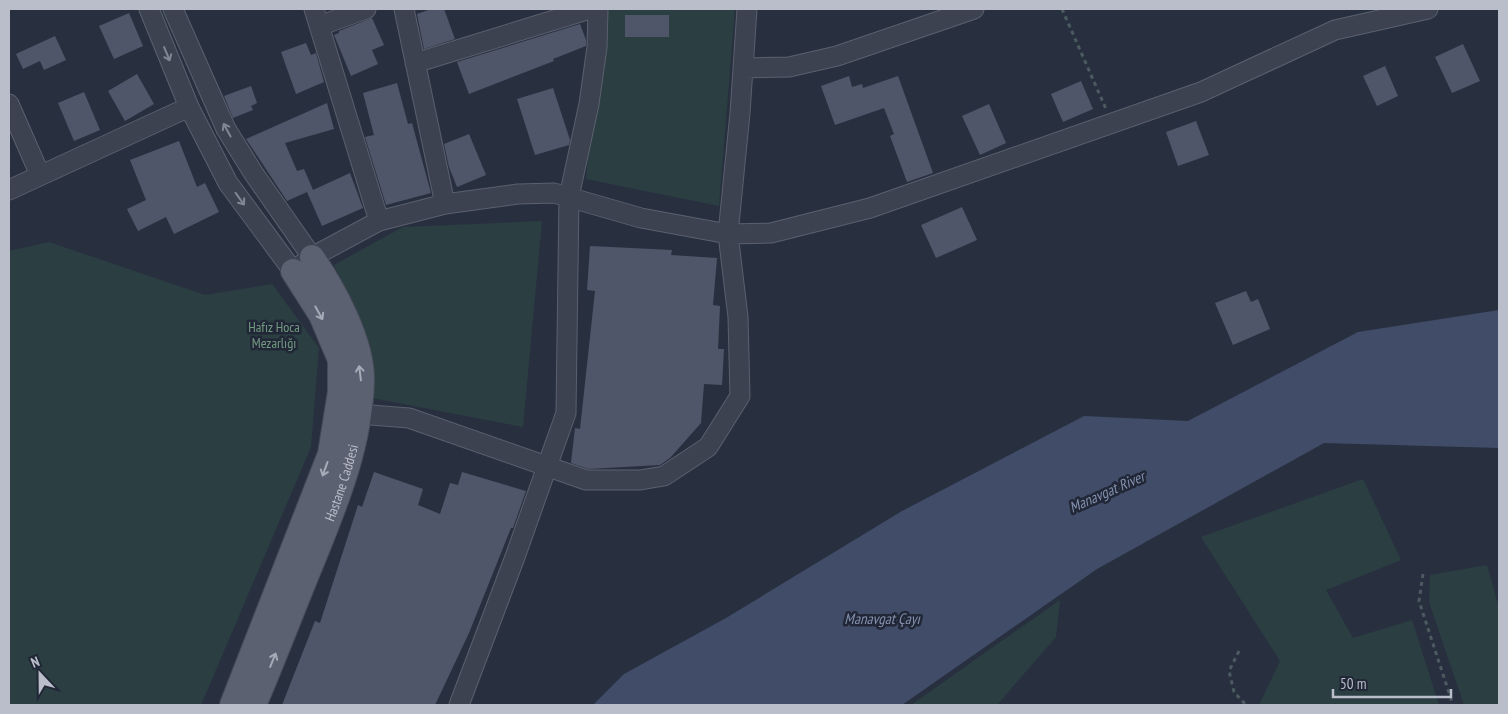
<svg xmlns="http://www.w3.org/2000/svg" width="1508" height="714" viewBox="0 0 1508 714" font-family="'PT Sans Narrow',sans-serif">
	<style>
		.green { fill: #2b3e42 }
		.water { fill: #404c68 }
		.building { fill: #4f5669 }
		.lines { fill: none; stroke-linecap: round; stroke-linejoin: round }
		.minor-casing { stroke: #5a606e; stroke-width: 21 }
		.major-casing { stroke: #464b5a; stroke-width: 26 }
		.path { stroke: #4b5b60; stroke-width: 3; stroke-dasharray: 4 4; stroke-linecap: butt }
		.minor { stroke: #3c4250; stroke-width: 19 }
		.major { stroke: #5b6170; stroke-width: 24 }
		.oneway { stroke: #818693 }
		.oneway2 { stroke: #a6abb8 }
		.labels { text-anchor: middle; stroke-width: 5; stroke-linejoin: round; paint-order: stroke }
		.park-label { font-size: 14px; fill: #729a80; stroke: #212736 }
		.street-label { font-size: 14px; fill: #b9beca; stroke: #212736 }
		.water-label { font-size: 15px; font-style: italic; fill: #8391af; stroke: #212736 }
	</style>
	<rect width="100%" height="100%" fill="#283040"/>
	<path class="green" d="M 603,9 L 735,9 L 719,206 L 586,179 Z
		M 542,221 L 523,427 L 372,398 L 361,324 L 334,265 L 403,227 Z
		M 49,242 L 205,295 L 272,284 L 319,348 L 311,447 L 201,705 L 9,705 L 9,251 Z
		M 1363,479 L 1401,560 L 1326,590 L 1353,638 L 1412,620 L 1439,705 L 1259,705 L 1280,661 L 1201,537 Z
		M 1487,565 L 1499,608 L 1499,705 L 1464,705 L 1429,602 L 1430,575 Z
		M 1060,600 L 1056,637 L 997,705 L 911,705 Z"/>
	<path class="water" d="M 1499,310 L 1499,448 L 1324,443 L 1097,569 L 902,705 L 593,705 L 624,674 L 726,618 L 902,511 L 1084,416 L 1188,421 L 1358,332 Z"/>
	<path class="building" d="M 431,9 L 444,9 L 455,39 L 424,49 L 417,14 Z
		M 129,13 L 143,46 L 114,59 L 99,26 Z
		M 625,15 L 669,15 L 669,37 L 625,37 Z
		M 372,18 L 384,45 L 372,50 L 378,64 L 351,76 L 334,35 L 339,33 L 339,31 Z
		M 580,24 L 586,40 L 586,46 L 553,59 L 554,61 L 469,94 L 457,62 Z
		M 55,36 L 66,60 L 44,70 L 40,61 L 23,69 L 16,54 Z
		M 306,43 L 311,55 L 316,53 L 324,82 L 296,94 L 281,52 Z
		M 1463,44 L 1480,81 L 1452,93 L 1435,57 Z
		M 1385,66 L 1398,96 L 1377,106 L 1363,76 Z
		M 137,74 L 154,104 L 125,121 L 108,91 Z
		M 849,76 L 852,87 L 862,84 L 863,88 L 898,76 L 933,173 L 907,182 L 890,136 L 894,134 L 884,108 L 835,125 L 821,86 Z
		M 1081,81 L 1093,109 L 1063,122 L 1051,94 Z
		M 397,83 L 408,124 L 412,123 L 431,193 L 386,205 L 365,137 L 374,135 L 363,93 Z
		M 251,86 L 257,103 L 251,106 L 253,110 L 233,118 L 224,96 Z
		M 553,88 L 570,140 L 569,145 L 535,155 L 517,99 Z
		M 84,92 L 100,130 L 74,141 L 58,103 Z
		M 327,103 L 334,129 L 285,143 L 297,171 L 304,169 L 313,190 L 350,173 L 363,208 L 322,226 L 307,192 L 287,201 L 246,139 Z
		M 989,104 L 1006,143 L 980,155 L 962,116 Z
		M 1196,121 L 1209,155 L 1178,166 L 1166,132 Z
		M 469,134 L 486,175 L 457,187 L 449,167 L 444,144 Z
		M 179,141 L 197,187 L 205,183 L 219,212 L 174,234 L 166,217 L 138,231 L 127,209 L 146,200 L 130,160 Z
		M 962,207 L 977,240 L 936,258 L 921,225 Z
		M 590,246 L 672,250 L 671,255 L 717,258 L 713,305 L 720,306 L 718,349 L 724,349 L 722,385 L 704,384 L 701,423 L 670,458 L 660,465 L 588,469 L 571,463 L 575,428 L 580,429 L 595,291 L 587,290 Z
		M 1246,291 L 1251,302 L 1258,299 L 1270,329 L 1233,345 L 1215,303 Z
		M 374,472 L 423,489 L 418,505 L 440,514 L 450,483 L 458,485 L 462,472 L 526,491 L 513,528 L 511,528 L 469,633 L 435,705 L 282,705 L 315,621 L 320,623 L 358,505 L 362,507 Z"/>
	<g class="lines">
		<g class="minor-casing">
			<path id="minor" d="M 149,9 L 189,107 L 228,183 L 293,271 L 312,257 L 379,221 L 445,204 L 518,194 L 554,193 L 641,218 L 728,234 L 771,233 L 870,208 L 1201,92 L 1335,30 L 1428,9
				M 173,9 L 226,129 L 254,174 L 312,257
				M 314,9 L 379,221
				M 404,9 L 445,204
				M 319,26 L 366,9
				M 415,63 L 590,9
				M 743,68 L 789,67 L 837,56 L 974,9
				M 9,104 L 40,175
				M 9,190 L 189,107
				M 358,414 L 409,418 L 586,480 L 640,480 L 664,476 L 708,447 L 740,396 L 738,317 L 728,234 L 740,113 L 747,9
				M 459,705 L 515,557 L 566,413 L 569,197 L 589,104 L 597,47 L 598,9"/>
		</g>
		<g class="major-casing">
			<g id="major">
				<path d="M 232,705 L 330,454 L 340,392 L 340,360 L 321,315 L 293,271"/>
				<path id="s1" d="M 254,705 C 273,661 290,616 308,572 C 333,511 361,446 362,379 C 362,340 333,288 312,257"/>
			</g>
		</g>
		<path class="path" d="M 1062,9 L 1106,109
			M 1423,574 L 1419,601 L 1453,705
			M 1239,651 L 1229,671 L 1234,692 L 1246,705"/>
		<use href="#minor" class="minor"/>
		<use href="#major" class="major"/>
	</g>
	<defs><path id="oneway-shaft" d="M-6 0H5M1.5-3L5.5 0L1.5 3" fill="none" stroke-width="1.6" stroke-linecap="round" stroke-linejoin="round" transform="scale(1.25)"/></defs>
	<g class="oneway">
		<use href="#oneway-shaft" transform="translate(167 54) rotate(67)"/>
		<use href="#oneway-shaft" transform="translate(227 130) rotate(-119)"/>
		<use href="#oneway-shaft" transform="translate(240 199) rotate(54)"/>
	</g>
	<g class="oneway2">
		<use href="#oneway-shaft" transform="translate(319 313) rotate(61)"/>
		<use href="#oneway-shaft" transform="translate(360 373) rotate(-97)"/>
		<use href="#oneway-shaft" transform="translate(325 469) rotate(110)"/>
		<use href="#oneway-shaft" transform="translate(273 660) rotate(-68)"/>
	</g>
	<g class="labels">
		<g class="park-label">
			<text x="274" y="332">Hafız Hoca<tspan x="274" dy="16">Mezarlığı</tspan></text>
		</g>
		<g class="street-label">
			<text dy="5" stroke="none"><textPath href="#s1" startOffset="239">Hastane Caddesi</textPath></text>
		</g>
		<g class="water-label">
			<text transform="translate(1107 492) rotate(-24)" y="5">Manavgat River</text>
			<text x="882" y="624">Manavgat Çayı</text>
		</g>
	</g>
	<rect width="1508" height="714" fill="none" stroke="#b9beca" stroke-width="20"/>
	<g transform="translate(40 674) rotate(338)" stroke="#212736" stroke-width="4" paint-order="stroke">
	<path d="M0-4L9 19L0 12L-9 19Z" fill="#b9beca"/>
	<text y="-8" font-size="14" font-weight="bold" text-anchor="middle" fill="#b9beca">N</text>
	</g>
	<path d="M1333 689v8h118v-8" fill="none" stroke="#b9beca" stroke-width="2.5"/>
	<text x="1340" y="689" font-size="15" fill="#b9beca" stroke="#212736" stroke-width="4" paint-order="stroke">50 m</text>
</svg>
